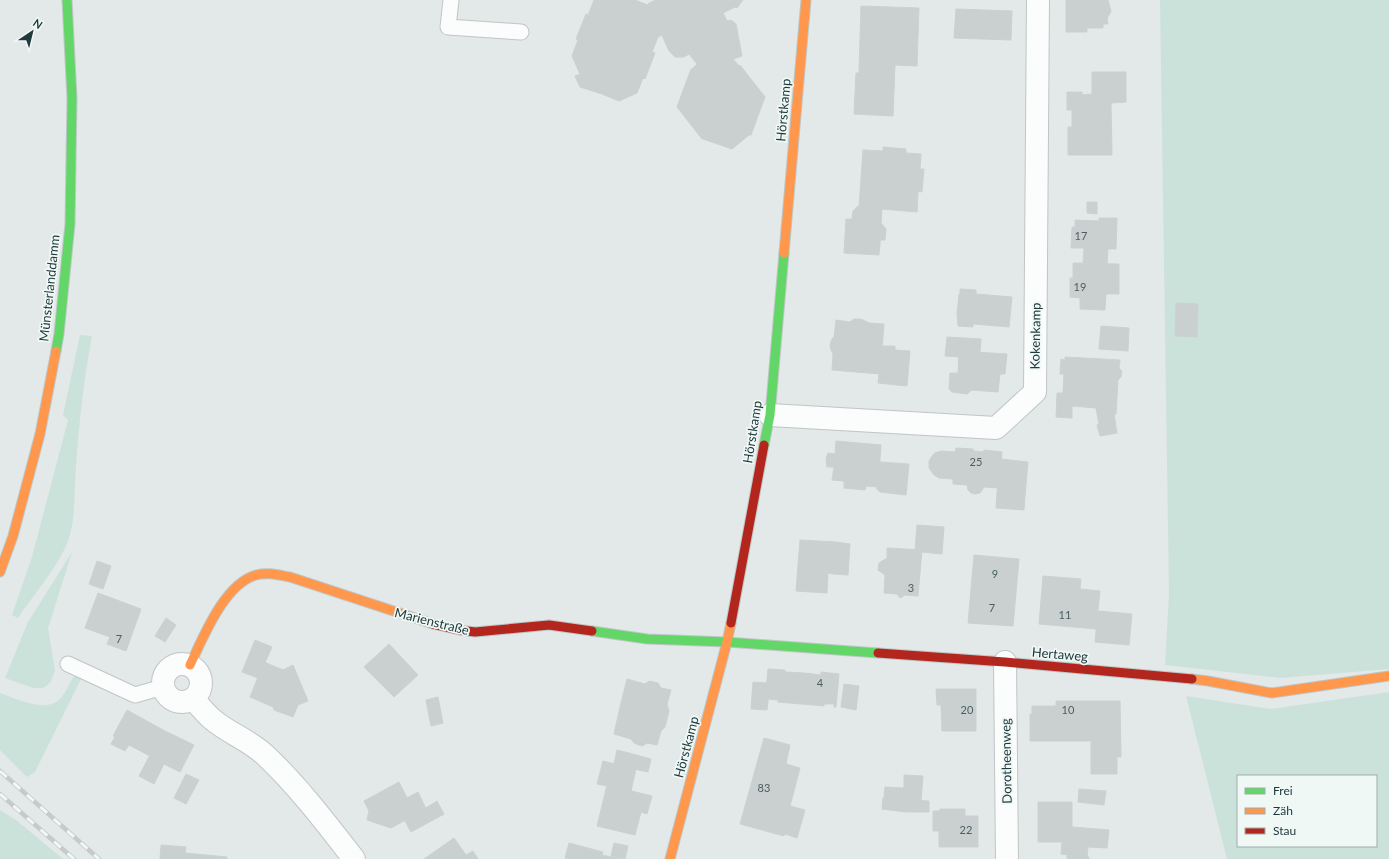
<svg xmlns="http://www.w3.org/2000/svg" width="1389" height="859" viewBox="0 0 1389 859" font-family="Lato,sans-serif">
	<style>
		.green { fill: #cbe2da; fill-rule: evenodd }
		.building { fill: #cacfcf; stroke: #cbd1d1 }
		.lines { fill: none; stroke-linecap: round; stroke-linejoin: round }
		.lane-casing { stroke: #c0c5c5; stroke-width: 17 }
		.street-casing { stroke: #c0c5c5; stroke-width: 24 }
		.fast-casing { stroke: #bec6c6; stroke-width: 11 }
		.slow-casing { stroke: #bec6c6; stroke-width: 11 }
		.jam-casing { stroke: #bec6c6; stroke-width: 11 }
		.lane { stroke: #fbfcfc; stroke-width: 15 }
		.street { stroke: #fbfcfc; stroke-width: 22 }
		.fast { stroke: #63d668; stroke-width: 9 }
		.slow { stroke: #ff974d; stroke-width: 9 }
		.jam { stroke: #b3261e; stroke-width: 9 }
		.rail-casing { stroke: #c6caca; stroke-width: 4.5 }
		.rail { stroke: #f0f8f6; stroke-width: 3; stroke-dasharray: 9; stroke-linecap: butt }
		.labels { text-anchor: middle; stroke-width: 3.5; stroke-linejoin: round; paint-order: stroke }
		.number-label { font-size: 11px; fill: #4b5f62 }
		.street-label { font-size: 13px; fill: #20393c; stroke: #f0f8f6 }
	</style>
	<rect width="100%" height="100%" fill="#e3e8e8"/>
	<path class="green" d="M 1160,0 L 1389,0 L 1389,669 L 1280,678 L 1165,665 L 1169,594 Z
		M 80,335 L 92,336 C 84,379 79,422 76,466 C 74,489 76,519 68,541 C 58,567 34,594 18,618 L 12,615 L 32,557 L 68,420 L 63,415 Z
		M 72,552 L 48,628 L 55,671 L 50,683 L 43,688 L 33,688 L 5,678 L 28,622 Z
		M 74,676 L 82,677 L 35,772 L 27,777 L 0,750 L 0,693 C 16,698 43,713 59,700 C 65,694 70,683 74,676 Z
		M 1389,692 L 1389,859 L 1227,859 L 1186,696 L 1271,709 ZM 1238,776 L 1376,776 L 1376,846 L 1238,846 Z
		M 0,810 L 16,820 L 63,859 L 0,859 Z"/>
	<path class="building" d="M 594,0 L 635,0 L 648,5 L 649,3 L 656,0 L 743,0 L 737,8 L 735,7 L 723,13 L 727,21 L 731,20 L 736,24 L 742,56 L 733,59 L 739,66 L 740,65 L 765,97 L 751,135 L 749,135 L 732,149 L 703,139 L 702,139 L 677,107 L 691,69 L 692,69 L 697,64 L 689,54 L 684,57 L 675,57 L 669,51 L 662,35 L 658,37 L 652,52 L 655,53 L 645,79 L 643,78 L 637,93 L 619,101 L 602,94 L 580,87 L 575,76 L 580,74 L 572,56 L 578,40 L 576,39 L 586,14 L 588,15 Z
		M 1066,0 L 1108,0 L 1111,11 L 1107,19 L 1108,24 L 1103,24 L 1103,28 L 1087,28 L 1087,32 L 1066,32 Z
		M 861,6 L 919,8 L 917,66 L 895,65 L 893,116 L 854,114 L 856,73 L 859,73 Z
		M 956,9 L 1012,11 L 1011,40 L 954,38 Z
		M 1092,72 L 1126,72 L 1126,102 L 1111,103 L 1112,155 L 1068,155 L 1068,127 L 1072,127 L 1072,110 L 1067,110 L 1067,92 L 1082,92 L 1082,95 L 1092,94 Z
		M 883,147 L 906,149 L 906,153 L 921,154 L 920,169 L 924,169 L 922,192 L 918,191 L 917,212 L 882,209 L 881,223 L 886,229 L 885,240 L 880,240 L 881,231 L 871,220 L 872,208 L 859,208 L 863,150 L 883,151 Z
		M 1087,202 L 1097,202 L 1097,214 L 1087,213 Z
		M 858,206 L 859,208 L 872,208 L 871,220 L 881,231 L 879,255 L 844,253 L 846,219 L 852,219 L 853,211 Z
		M 1099,218 L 1117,218 L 1116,249 L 1108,249 L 1107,264 L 1083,263 L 1084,248 L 1071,248 L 1072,227 L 1075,227 L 1075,220 L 1099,221 Z
		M 1073,263 L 1119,264 L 1119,294 L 1106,294 L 1105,310 L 1080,309 L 1080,298 L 1070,297 L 1070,278 L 1073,278 Z
		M 960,289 L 976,290 L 976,294 L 1012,297 L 1009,327 L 973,324 L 973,327 L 958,326 L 957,314 L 959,294 L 960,294 Z
		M 1176,303 L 1198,304 L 1197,337 L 1175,336 Z
		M 854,319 L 861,319 L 869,323 L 884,324 L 880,374 L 832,370 L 833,354 L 831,350 L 830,345 L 832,339 L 834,337 L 836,320 L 850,322 Z
		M 1101,326 L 1129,328 L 1128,351 L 1099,349 Z
		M 947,337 L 981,339 L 980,352 L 959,351 L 959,357 L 945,356 Z
		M 882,346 L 895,346 L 895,350 L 910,351 L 907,386 L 878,383 L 879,374 L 880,374 Z
		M 959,351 L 1007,354 L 1005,374 L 1000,374 L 998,392 L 972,390 L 967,394 L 952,392 L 949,389 L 950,373 L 958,373 Z
		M 1065,357 L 1120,360 L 1119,368 L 1122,371 L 1121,377 L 1118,380 L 1116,414 L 1114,414 L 1117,433 L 1100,436 L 1097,425 L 1099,424 L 1096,408 L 1072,406 L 1072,418 L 1056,417 L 1057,393 L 1063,393 L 1064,374 L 1060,374 L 1061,359 L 1065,360 Z
		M 836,441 L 881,445 L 878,487 L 866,486 L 865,490 L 844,488 L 844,481 L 832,480 L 834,467 L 827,467 L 826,458 L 828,453 L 835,454 Z
		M 956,448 L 973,449 L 974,451 L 983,452 L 984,450 L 1002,452 L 999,488 L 984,487 L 980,493 L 975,494 L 971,493 L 968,490 L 967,485 L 953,484 L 953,479 L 939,478 L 934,475 L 929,468 L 929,461 L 932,456 L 935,453 L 941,451 L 955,452 Z
		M 1001,459 L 1028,462 L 1025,496 L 997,493 Z
		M 880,462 L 909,464 L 906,495 L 880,492 L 876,488 L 878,487 Z
		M 997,493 L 1025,496 L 1024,510 L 996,508 Z
		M 917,525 L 944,527 L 942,554 L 922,552 L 922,550 L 915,550 Z
		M 800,540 L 836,542 L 833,574 L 828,573 L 827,593 L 796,591 Z
		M 836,542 L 850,544 L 848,575 L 833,574 Z
		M 887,548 L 922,550 L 918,596 L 905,595 L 900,598 L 897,594 L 884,593 L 885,575 L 878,570 L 879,563 L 887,558 Z
		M 974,555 L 1019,559 L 1016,593 L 971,589 Z
		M 97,561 L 111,566 L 103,589 L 89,584 Z
		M 1043,576 L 1081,579 L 1080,589 L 1100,591 L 1096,629 L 1039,624 Z
		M 971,589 L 1016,593 L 1013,626 L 968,623 Z
		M 98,593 L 141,609 L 126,651 L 107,644 L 110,637 L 85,628 Z
		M 1098,611 L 1132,614 L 1129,645 L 1095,642 Z
		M 166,618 L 176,625 L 165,642 L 155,636 Z
		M 255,640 L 272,647 L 258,678 L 242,672 Z
		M 389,644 L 418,675 L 394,697 L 364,667 Z
		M 264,662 L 283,670 L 293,665 L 308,701 L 298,705 L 293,717 L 274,710 L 273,707 L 250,697 Z
		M 768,669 L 785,670 L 785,672 L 804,673 L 801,704 L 778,702 L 778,700 L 768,699 L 768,701 L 765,701 Z
		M 821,672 L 839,674 L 836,707 L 834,707 L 834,704 L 824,704 L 824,706 L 801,704 L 804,673 L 821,675 Z
		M 627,679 L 645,684 L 649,681 L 658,683 L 661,688 L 671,690 L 667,704 L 669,711 L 667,719 L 620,707 Z
		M 753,682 L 767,683 L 765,701 L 768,701 L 767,710 L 751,709 Z
		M 844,684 L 859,686 L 856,710 L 841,707 Z
		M 936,689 L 976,689 L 976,731 L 942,731 L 941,705 L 937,705 Z
		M 438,697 L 443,723 L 431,726 L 426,700 Z
		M 1056,701 L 1120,701 L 1121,757 L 1117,757 L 1117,774 L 1091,774 L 1091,741 L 1030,741 L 1030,714 L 1032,714 L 1032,706 L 1056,706 Z
		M 620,707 L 667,719 L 665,727 L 661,731 L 657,745 L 647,743 L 642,746 L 634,743 L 631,739 L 614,734 Z
		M 127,710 L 163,730 L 150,756 L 129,745 L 125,751 L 111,744 L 115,737 L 113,736 Z
		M 163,730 L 194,745 L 180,772 L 164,764 L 154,784 L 139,776 Z
		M 764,738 L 790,745 L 786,764 L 759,756 Z
		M 617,750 L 629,753 L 625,767 L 614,764 Z
		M 629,753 L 651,759 L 648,772 L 625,767 Z
		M 759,756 L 800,768 L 790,806 L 805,810 L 797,838 L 785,834 L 784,836 L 740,824 Z
		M 603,761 L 636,769 L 631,791 L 597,784 Z
		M 186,774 L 199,780 L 186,804 L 174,798 Z
		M 904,775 L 923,776 L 921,801 L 884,798 L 885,787 L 904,788 Z
		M 399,782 L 407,798 L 418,792 L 426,809 L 391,828 L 367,820 L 369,811 L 364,801 Z
		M 607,785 L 652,796 L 647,814 L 641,812 L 635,835 L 597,826 Z
		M 1079,789 L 1106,791 L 1104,805 L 1078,802 Z
		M 883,798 L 929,801 L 929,812 L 906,812 L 882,809 Z
		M 437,801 L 444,814 L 411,832 L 405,821 Z
		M 1038,802 L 1072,802 L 1072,827 L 1109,830 L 1107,848 L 1088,847 L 1073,842 L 1038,842 Z
		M 940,809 L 965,809 L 965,816 L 978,816 L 978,847 L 939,847 L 939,831 L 933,831 L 933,811 L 939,811 Z
		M 454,838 L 466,855 L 473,851 L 478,859 L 424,859 Z
		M 1062,842 L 1073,842 L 1088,847 L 1087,857 L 1061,854 Z
		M 569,843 L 603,852 L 602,855 L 621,859 L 569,859 L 565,858 Z
		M 614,843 L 628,846 L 625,859 L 611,856 Z
		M 161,845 L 186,847 L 185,853 L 227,857 L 227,859 L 160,859 Z
		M 1067,855 L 1089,857 L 1089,859 L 1067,859 Z"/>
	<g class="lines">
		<g class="lane-casing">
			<path id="lane" d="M 451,0 L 448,27 L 521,32
				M 68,664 L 135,695 L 163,687"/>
		</g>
		<g class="street-casing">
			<path id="street" d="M 770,415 L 996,428 L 1035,392 L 1038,0
				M 1005,662 L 1007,859
				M163 683a19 19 0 1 1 38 0a19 19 0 1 1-38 0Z
				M 193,699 C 199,705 205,713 212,719 C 228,733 249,740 265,755 C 298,786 326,823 354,859"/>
		</g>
		<g class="fast-casing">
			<path id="fast" d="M 56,351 L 59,334 L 70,224 L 72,98 L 67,0
				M 764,445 L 770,415 L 784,253
				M 592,631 L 647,639 L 727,642 L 878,653"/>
		</g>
		<g class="slow-casing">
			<path id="slow" d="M 784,253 L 806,0
				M 0,572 L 13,536 L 40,434 L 56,351
				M 190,665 C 203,638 224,584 256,575 C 268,572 278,575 290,577 L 433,624
				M 1192,679 L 1208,681 L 1272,693 L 1389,676
				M 670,859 L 727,642 L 731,623"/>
		</g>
		<g class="jam-casing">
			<path id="jam" d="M 731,623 L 764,445
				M 433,624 L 459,630 L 475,632 L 549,625 L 592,631
				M 878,653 L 1005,662 L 1192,679"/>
		</g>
		<use href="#lane" class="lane"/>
		<use href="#street" class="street"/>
		<use href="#fast" class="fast"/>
		<use href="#slow" class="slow"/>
		<use href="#jam" class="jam"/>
		<g class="rail-casing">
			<path id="rail" d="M 0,771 L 99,859
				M 0,794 L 74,859"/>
		</g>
		<use href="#rail" class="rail"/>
	</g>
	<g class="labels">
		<g class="number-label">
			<text x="1081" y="240">17</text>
			<text x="1080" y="291">19</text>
			<text x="976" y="466">25</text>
			<text x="995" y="578">9</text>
			<text x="911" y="592">3</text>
			<text x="992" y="612">7</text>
			<text x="1065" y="619">11</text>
			<text x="119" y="643">7</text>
			<text x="820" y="687">4</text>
			<text x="967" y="714">20</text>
			<text x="1068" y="714">10</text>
			<text x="764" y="792">83</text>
			<text x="966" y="834">22</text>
		</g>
		<g class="street-label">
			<text transform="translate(783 110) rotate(-85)" y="5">Hörstkamp</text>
			<text transform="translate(49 288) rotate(-84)" y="5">Münsterlanddamm</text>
			<text transform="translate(1035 336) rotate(-89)" y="5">Kokenkamp</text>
			<text transform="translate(752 432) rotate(-81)" y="5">Hörstkamp</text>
			<text transform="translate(432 621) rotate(14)" y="5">Marienstraße</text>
			<text transform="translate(1060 654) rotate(5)" y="5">Hertaweg</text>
			<text transform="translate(686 747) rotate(-75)" y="5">Hörstkamp</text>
			<text transform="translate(1006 761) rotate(-91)" y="5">Dorotheenweg</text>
		</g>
	</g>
	<rect x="1237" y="775" width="140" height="72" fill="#f0f8f6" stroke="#9dacac"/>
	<rect x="1245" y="788" width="20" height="6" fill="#63d668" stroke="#9dacac"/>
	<text x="1273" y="795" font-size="12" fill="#20393c">Frei</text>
	<rect x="1245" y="808" width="20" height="6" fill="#ff974d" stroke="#9dacac"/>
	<text x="1273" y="815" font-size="12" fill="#20393c">Zäh</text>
	<rect x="1245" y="828" width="20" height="6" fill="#b3261e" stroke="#9dacac"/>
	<text x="1273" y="835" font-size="12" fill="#20393c">Stau</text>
	<g transform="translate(32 32) rotate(35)" stroke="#f0f8f6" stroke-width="3" paint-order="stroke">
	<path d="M0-3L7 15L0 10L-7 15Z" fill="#20393c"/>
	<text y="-6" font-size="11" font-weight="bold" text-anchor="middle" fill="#20393c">N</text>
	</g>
</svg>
